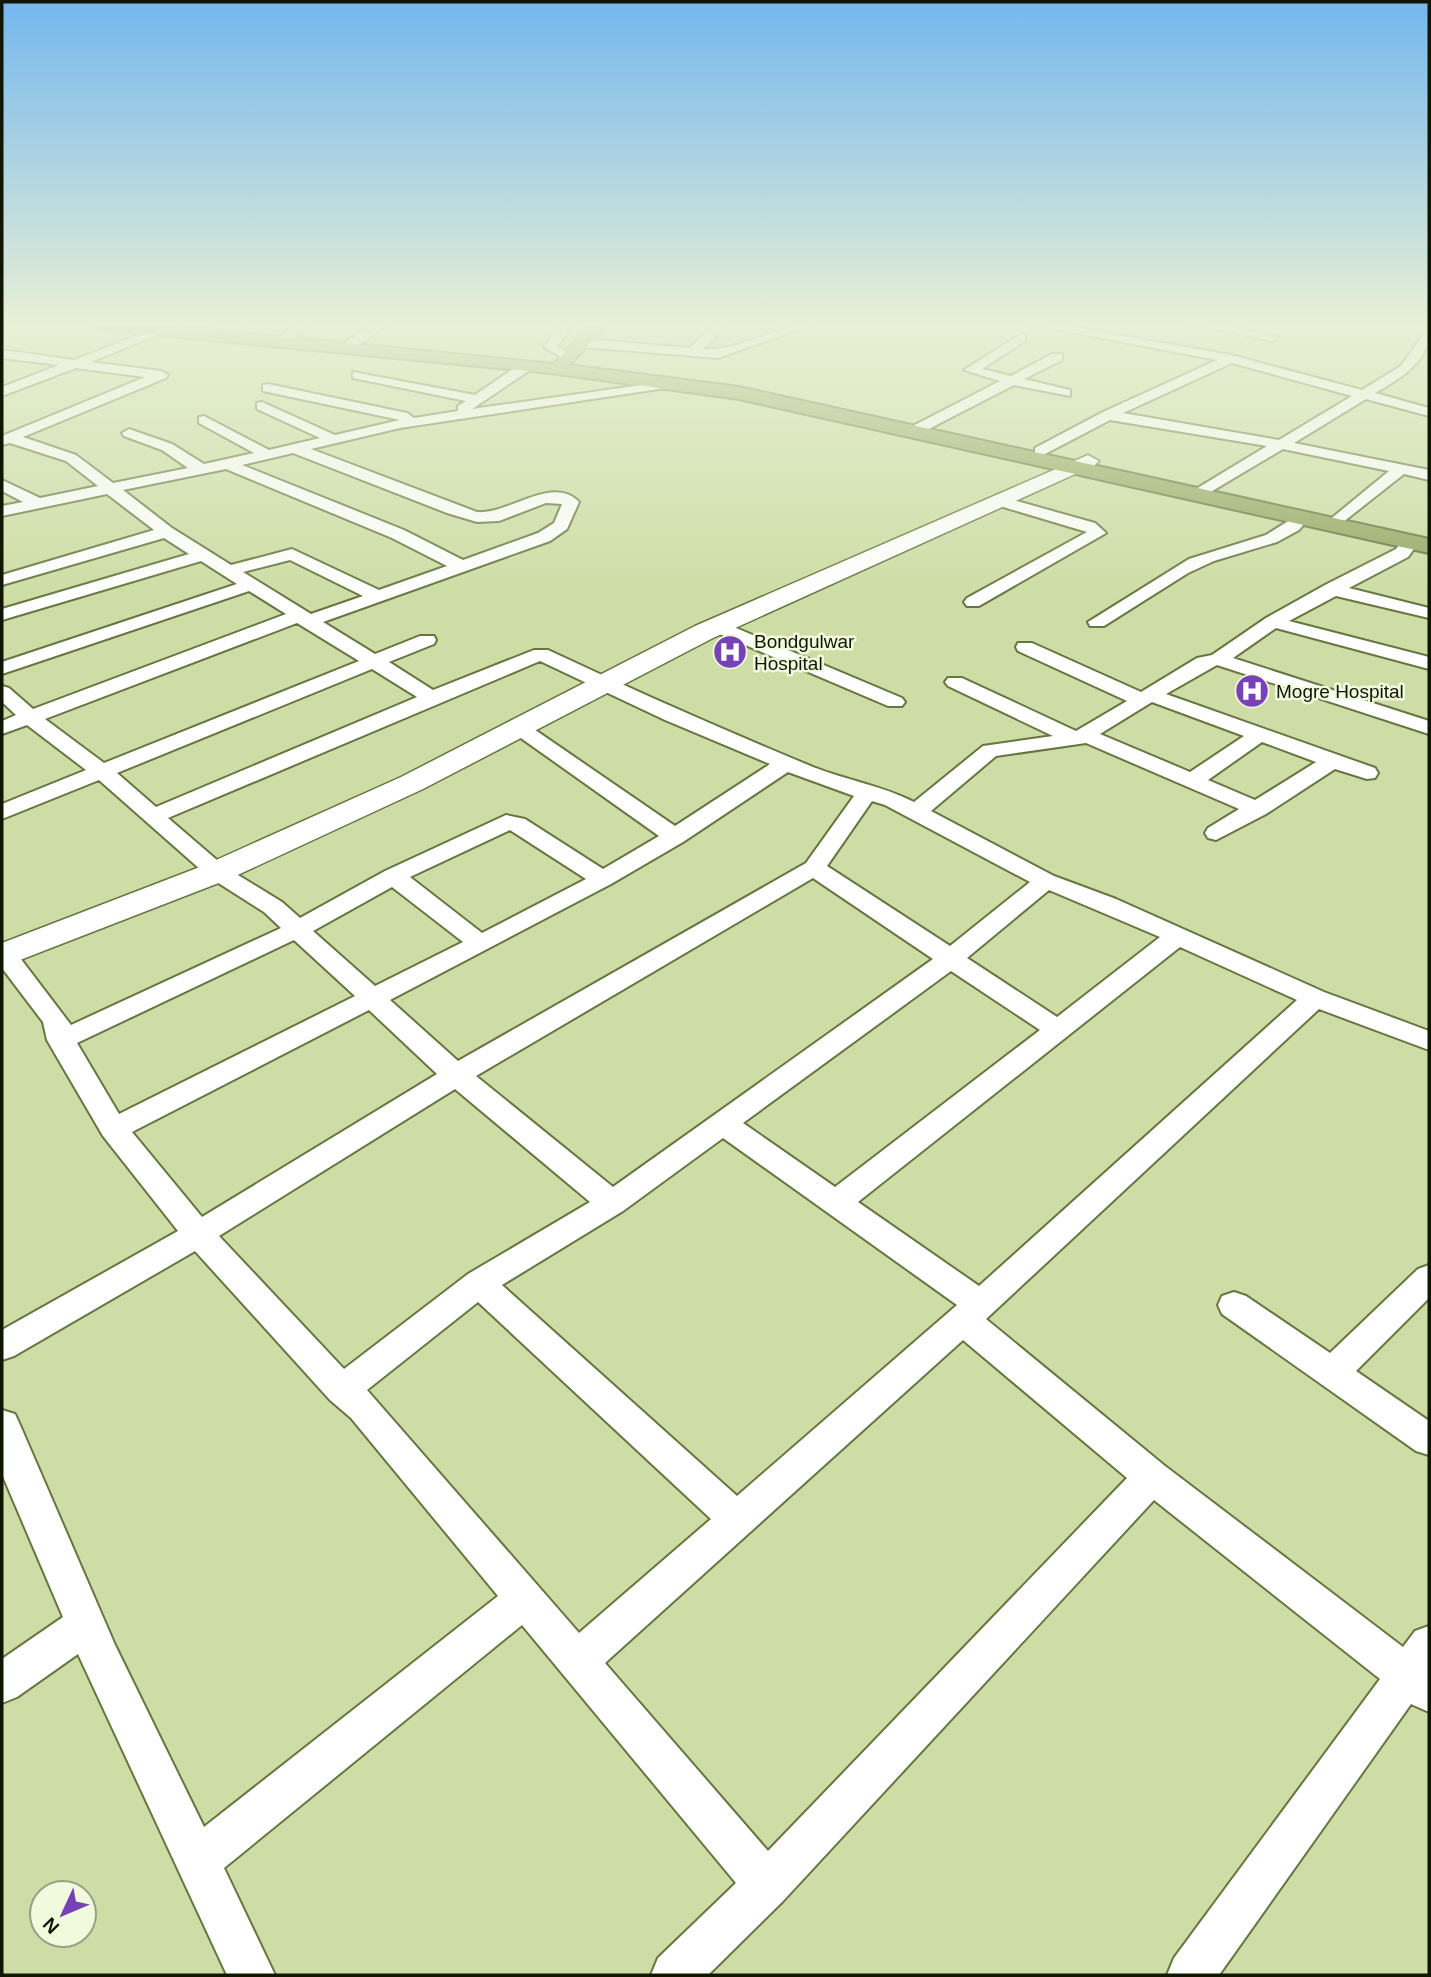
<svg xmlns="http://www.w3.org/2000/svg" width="1431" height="1977" viewBox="0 0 1431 1977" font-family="Arial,sans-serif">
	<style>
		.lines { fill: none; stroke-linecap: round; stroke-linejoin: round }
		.street-casing { stroke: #687541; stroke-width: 4 }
		.secondary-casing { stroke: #687541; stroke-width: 3 }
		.highway-casing { stroke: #677441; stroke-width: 4 }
		.street { fill: #fff; fill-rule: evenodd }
		.secondary { fill: #fff; fill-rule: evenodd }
		.highway { fill: #95a763; fill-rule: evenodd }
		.labels { text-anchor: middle; stroke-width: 5; stroke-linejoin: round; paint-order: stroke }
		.far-poi-label { font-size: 19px; fill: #111603; stroke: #f2fade; text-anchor: start }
	</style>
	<rect width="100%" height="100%" fill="#cddda5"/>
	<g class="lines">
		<g class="street-casing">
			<path id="street" d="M 166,324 L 181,325 L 91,362 L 161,371 L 168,375 L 166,378 L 23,437 L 76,455 L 113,483 L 188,468 L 162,450 L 124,436 L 122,433 L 129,429 L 172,444 L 204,464 L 254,453 L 199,423 L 199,417 L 204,416 L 269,450 L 320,438 L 257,409 L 257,403 L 262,402 L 335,435 L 400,420 L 263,391 L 263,385 L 268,384 L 407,413 L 414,418 L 458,411 L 458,406 L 466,401 L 353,378 L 353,372 L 475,395 L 520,364 L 530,364 L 530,370 L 472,409 L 677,380 L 679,383 L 672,387 L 400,428 L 311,449 L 477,512 C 508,515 553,474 579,502 L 567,529 L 550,541 L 323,622 L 375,654 L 420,636 L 434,636 L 436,640 L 434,644 L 389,662 L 433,690 L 534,650 L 548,650 C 635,691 724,730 813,767 C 846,780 883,786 914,802 L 983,746 L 1053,736 L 948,686 L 945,682 L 948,678 L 962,678 L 1076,731 L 1127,701 L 1018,651 L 1016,647 L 1018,643 L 1032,643 L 1141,692 L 1197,658 L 1212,655 L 1266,618 L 1325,585 L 1396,549 L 1405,538 L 1411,537 L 1419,542 L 1408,557 L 1349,588 L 1429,608 L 1429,618 L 1336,596 L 1289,621 L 1429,657 L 1429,669 L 1276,628 L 1233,658 L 1429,721 L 1429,734 L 1217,665 L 1166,694 L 1375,768 L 1378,773 L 1375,778 L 1367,779 L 1335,769 L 1266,814 L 1216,840 L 1208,838 L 1205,833 L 1208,828 L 1239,809 L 1086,743 L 996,756 L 931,811 L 1054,876 L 1116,899 L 1324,992 L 1429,1031 L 1429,1050 L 1319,1009 L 986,1319 L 1165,1466 L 1403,1647 L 1415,1631 L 1429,1626 L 1429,1712 L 1411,1704 L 1219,1975 L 1167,1975 L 1174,1958 L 1380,1679 L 1154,1500 L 783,1901 L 708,1975 L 651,1975 L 658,1958 L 736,1883 L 522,1625 L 224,1868 L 275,1975 L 227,1975 L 78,1654 L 17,1697 L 2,1703 L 2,1659 L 63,1617 L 2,1474 L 2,1410 L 15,1414 L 20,1425 L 115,1645 L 204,1827 L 498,1596 L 351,1418 L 330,1400 L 195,1251 L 14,1356 L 2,1360 L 2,1330 L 178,1231 L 103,1136 L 47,1040 L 43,1022 L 2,968 L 2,943 L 11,946 L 71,1025 L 281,928 L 264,912 L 209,877 L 99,780 L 2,819 L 2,804 L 86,770 L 27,725 L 2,734 L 2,721 L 16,715 L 2,702 L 2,686 L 9,688 L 33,709 L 286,614 L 249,591 L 2,674 L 2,662 L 237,584 L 201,561 L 2,620 L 2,609 L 189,554 L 164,538 L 2,585 L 2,575 L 154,530 L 107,494 L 2,516 L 2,506 L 23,502 L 2,491 L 2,480 L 40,498 L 98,486 L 66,461 L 10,443 L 2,445 L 2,436 L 145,377 L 76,368 L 2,396 L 2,387 L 59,365 L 2,358 L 2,350 L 74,360 ZM 293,453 L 447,513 L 477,522 L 499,521 L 546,503 L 562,504 L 554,523 L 538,533 L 463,560 L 404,530 L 242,465 ZM 226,469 L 392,538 L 447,566 L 379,590 L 292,549 L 231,565 L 172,528 L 123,490 ZM 290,560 L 363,596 L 311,614 L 243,572 ZM 297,623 L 359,661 L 104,763 L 45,719 ZM 540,661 L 665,720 L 770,764 L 675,826 L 525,723 L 511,723 L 508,727 L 511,731 L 659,836 L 603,869 L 525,819 L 506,815 L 385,871 L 300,918 L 282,902 L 225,867 L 168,818 ZM 372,669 L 417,697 L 156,807 L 117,773 ZM 1152,702 L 1244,736 L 1190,772 L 1100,734 ZM 1262,742 L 1316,762 L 1255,800 L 1208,780 ZM 788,772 L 854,796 L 806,863 L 458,1061 L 390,1000 L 611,884 L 683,842 ZM 872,801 L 885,805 L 1030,882 L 950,946 L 827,866 ZM 510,830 L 586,879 L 482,933 L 410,877 ZM 813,878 L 933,959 L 613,1187 L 476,1076 ZM 392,887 L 463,942 L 375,986 L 313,931 ZM 1049,890 L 1160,937 L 1057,1017 L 967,958 ZM 294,940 L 355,996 L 119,1114 L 77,1043 ZM 1180,947 L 1297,1000 L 979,1286 L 858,1202 ZM 951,971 L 1040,1030 L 835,1187 L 743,1123 ZM 369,1010 L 437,1074 L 202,1217 L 132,1132 ZM 455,1089 L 590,1202 L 468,1274 L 344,1369 L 219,1236 ZM 723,1138 L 957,1305 L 737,1496 L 502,1285 L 623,1211 ZM 478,1302 L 711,1519 L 579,1633 L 367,1390 ZM 963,1340 L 1127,1478 L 768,1851 L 605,1663 Z
				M 232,324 L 247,324 L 233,334 L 225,334 L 225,328 Z
				M 298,324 L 313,324 L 289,341 L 281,341 L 281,335 Z
				M 373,324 L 388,324 L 354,348 L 346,348 L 346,342 Z
				M 561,324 L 574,324 L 557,346 L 567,353 L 561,357 L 544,347 Z
				M 715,324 L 728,324 L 703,349 C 741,352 776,324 814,324 L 718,358 L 583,347 L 577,343 L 583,339 L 690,348 Z
				M 1028,324 L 1056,324 L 1231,355 L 1362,390 L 1401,366 L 1425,332 L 1429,331 C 1429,363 1399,379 1375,393 L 1429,408 L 1429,416 L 1366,399 L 1294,443 L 1429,470 L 1429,480 L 1404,474 L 1333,530 L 1327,528 L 1327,522 L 1389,471 L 1283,449 L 1197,500 L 1189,495 L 1191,492 L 1267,446 L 1110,420 L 1045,454 L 1035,454 L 1035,448 L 1103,412 L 1217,360 ZM 1232,363 L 1352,396 L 1279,440 L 1123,413 Z
				M 1190,324 L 1219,324 L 1279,337 L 1273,341 Z
				M 1021,334 L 1025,335 L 1025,341 L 982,369 L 1011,376 L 1052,354 L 1062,354 L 1062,360 L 1024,379 L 1070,390 L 1070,396 L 1014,385 L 919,434 L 909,434 L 909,428 L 1000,381 L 964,370 Z
				M 999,496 L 1095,523 L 1106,533 L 979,606 L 967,606 L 964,602 L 967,598 L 1087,532 L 993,504 L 991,501 Z
				M 1301,513 L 1309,518 L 1299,530 L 1277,542 L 1214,561 L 1188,573 L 1104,626 L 1090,626 L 1088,622 L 1189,559 L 1266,535 Z
				M 717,620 L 902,698 L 905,702 L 902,706 L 888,706 L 710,630 L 708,626 L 710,622 Z
				M 1429,1265 L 1429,1298 L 1356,1371 L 1429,1421 L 1429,1455 L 1416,1451 L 1222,1314 L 1218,1305 L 1222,1296 L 1234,1292 L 1246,1296 L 1330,1353 L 1418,1269 Z"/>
		</g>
		<g class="secondary-casing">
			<path id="secondary" d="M 1088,455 L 1099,461 L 1095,465 L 713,638 L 423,789 L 229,879 L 2,967 L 2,943 L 205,865 L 401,777 L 695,626 Z"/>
		</g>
		<g class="highway-casing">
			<path id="highway" d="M 87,324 L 154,324 L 554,364 L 590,324 L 609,324 L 569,365 L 739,387 L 1429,539 L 1429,553 L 739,399 L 550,373 L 96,329 Z"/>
		</g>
		<use href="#street" class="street"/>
		<use href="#secondary" class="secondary"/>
		<use href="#highway" class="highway"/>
	</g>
	<linearGradient id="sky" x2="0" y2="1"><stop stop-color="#74b7ee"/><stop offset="0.54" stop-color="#e8f0d6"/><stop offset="1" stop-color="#e8f0d6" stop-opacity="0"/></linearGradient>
	<rect width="1431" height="601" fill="url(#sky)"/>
	<defs>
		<g id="hospital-disc" transform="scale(1.75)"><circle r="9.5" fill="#7741b8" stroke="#f2fade"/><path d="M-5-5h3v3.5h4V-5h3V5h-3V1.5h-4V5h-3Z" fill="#fff"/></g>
	</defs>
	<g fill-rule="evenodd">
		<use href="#hospital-disc" x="730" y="652"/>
		<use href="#hospital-disc" x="1252" y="691"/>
	</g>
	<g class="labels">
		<g class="far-poi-label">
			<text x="754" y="648">Bondgulwar<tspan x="754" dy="22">Hospital</tspan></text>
			<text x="1276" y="698">Mogre Hospital</text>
		</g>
	</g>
	<rect width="1431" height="1977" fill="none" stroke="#111603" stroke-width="7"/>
	<g transform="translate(63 1914) rotate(226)"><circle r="33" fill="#f2fade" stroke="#989f86" stroke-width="2"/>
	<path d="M0-5L12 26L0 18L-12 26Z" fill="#7741b8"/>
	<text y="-10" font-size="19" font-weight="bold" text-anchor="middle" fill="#111603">N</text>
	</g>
</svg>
